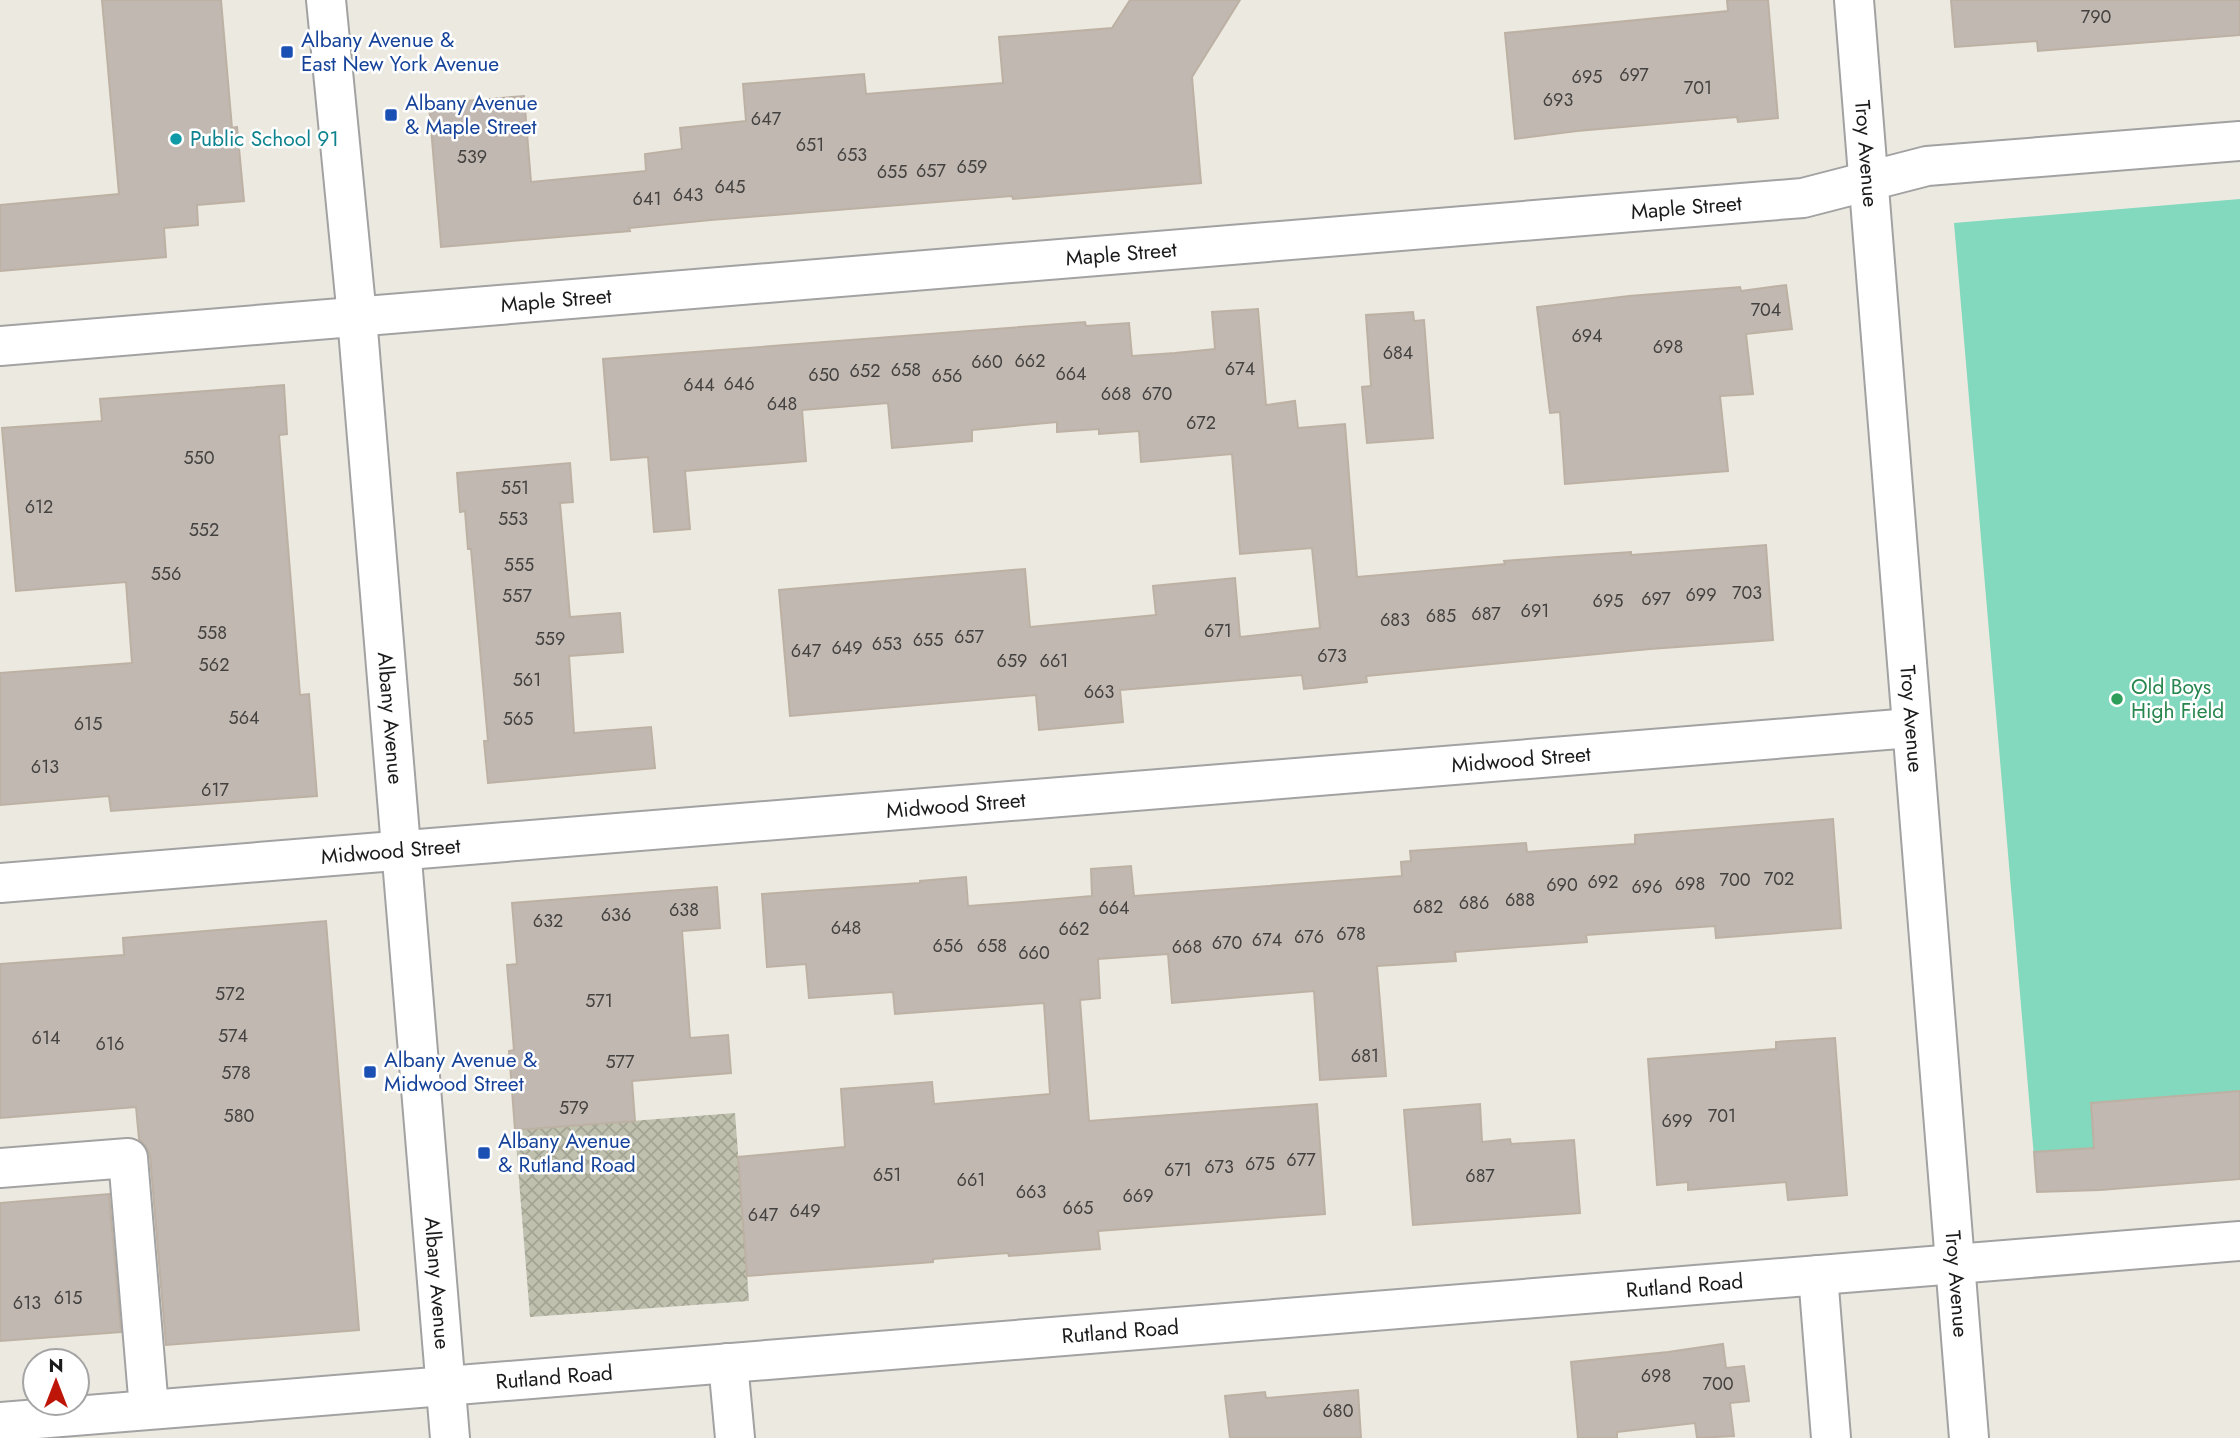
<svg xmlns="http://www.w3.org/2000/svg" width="2240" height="1438" viewBox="0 0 2240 1438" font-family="Jost,sans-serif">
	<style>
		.construction { fill: url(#construction-cross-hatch) }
		.pitch { fill: #82d9bd }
		.building { fill: #c1b8b1; stroke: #bdb1a4; stroke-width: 2 }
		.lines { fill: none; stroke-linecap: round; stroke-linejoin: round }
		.minor-casing { stroke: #a2a2a2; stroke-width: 42 }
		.minor { stroke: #fff; stroke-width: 38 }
		.transit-dot { fill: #1a4fb4; stroke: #fff; stroke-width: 2.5 }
		.culture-dot { fill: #0f9aa8; stroke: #fff; stroke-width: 2.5 }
		.leisure-dot { fill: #2e9e5b; stroke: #fff; stroke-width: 2.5 }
		.labels { text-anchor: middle; stroke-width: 5; stroke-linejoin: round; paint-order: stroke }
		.number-label { font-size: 18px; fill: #444240 }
		.transit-label { font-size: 21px; fill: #164399; stroke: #fff; text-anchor: start }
		.culture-label { font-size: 21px; fill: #0d838f; stroke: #fff; text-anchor: start }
		.street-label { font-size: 21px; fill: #1b1b1b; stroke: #fff }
		.leisure-label { font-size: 21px; fill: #27864d; stroke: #fff; text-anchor: start }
	</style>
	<defs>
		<pattern id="construction-cross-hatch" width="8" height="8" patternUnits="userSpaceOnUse" patternTransform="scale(1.75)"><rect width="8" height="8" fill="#bfc0ad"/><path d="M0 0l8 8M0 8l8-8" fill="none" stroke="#a4a494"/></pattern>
	</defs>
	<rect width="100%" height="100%" fill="#ece9e1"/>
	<path class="construction" d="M 735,1113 L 749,1301 L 530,1317 L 515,1130 Z"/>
	<path class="pitch" d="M 2240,199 L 2240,1175 L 2037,1192 L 1954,223 Z"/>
	<path class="building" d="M 102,0 L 221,0 L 232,128 L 237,127 L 244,201 L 197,205 L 198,225 L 164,228 L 166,257 L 0,271 L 0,205 L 119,194 Z
		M 1130,0 L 1240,0 L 1192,77 L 1201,183 L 1013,199 L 1012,196 L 711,220 L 629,228 L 630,231 L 441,247 L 429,104 L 524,96 L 531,182 L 646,171 L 645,154 L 682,149 L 680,128 L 746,121 L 743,84 L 864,74 L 866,94 L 1003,83 L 999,37 L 1112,28 Z
		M 1727,0 L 1768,0 L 1778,118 L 1738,122 L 1737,117 L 1577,131 L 1515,139 L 1505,33 L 1728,11 Z
		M 1951,0 L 2240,0 L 2240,35 L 2038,51 L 2037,41 L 1955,47 Z
		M 1786,285 L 1792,329 L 1746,334 L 1753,394 L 1720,396 L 1728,471 L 1565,484 L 1560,412 L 1550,413 L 1537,307 L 1629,296 L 1740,287 L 1741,291 Z
		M 1258,309 L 1266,405 L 1295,401 L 1298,428 L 1345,424 L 1357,577 L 1505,564 L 1504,561 L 1557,557 L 1631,552 L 1631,555 L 1766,545 L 1773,640 L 1650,649 L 1366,676 L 1367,682 L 1304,689 L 1302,675 L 1120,690 L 1123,722 L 1039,730 L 1036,695 L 790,716 L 779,590 L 1025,569 L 1030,627 L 1156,615 L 1153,586 L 1235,578 L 1240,637 L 1320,628 L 1312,548 L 1240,554 L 1232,454 L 1141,462 L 1139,431 L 1099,434 L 1099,429 L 1057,432 L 1057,422 L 972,430 L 972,441 L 892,448 L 888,403 L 802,410 L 806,461 L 685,471 L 690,529 L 654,532 L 648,457 L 611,460 L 603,359 L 1085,322 L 1086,326 L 1129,323 L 1132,356 L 1175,353 L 1215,349 L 1212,312 Z
		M 1413,312 L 1414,321 L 1424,320 L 1433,438 L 1367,443 L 1362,387 L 1371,386 L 1366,315 Z
		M 284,385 L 287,434 L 279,435 L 300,695 L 309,694 L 317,796 L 111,811 L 109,796 L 0,805 L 0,673 L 132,663 L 126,582 L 16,591 L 2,428 L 102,421 L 100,399 Z
		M 570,463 L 573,502 L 560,503 L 570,617 L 620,613 L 623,652 L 569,656 L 574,733 L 651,727 L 655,768 L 488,783 L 484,741 L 488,741 L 471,549 L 468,549 L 465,511 L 460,512 L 457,473 Z
		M 1833,819 L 1841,928 L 1716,938 L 1715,926 L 1586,935 L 1587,942 L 1455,952 L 1456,961 L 1377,966 L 1386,1076 L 1320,1080 L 1314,991 L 1172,1003 L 1168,954 L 1098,959 L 1100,998 L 1080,1000 L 1089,1121 L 1317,1104 L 1325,1214 L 1098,1231 L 1100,1249 L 1009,1256 L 1008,1253 L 933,1259 L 933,1262 L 747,1276 L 738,1157 L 845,1147 L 841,1089 L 932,1082 L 934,1104 L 1050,1094 L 1044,1003 L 895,1014 L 893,992 L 809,998 L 806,964 L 767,967 L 762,894 L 920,883 L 920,881 L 966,877 L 968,906 L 1009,903 L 1092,896 L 1091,869 L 1131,866 L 1134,896 L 1402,876 L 1401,862 L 1411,861 L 1410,851 L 1526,843 L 1527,852 L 1579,848 L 1635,844 L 1635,835 Z
		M 717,887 L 720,928 L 682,931 L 690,1038 L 728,1035 L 731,1073 L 632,1081 L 635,1121 L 515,1130 L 509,1051 L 514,1050 L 507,965 L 517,964 L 512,903 Z
		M 326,921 L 359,1330 L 166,1345 L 150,1156 L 146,1146 L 139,1139 L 136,1107 L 0,1118 L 0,964 L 124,955 L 123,938 Z
		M 1835,1038 L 1847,1195 L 1788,1200 L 1786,1182 L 1688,1190 L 1688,1182 L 1657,1185 L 1648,1059 L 1776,1049 L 1776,1042 Z
		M 2240,1091 L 2240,1179 L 2100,1190 L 2037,1192 L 2034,1152 L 2094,1148 L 2091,1103 Z
		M 1480,1104 L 1482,1142 L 1510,1139 L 1511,1144 L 1574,1140 L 1580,1213 L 1413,1225 L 1404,1110 Z
		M 109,1194 L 121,1332 L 0,1341 L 0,1203 Z
		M 1723,1344 L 1726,1368 L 1744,1366 L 1749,1401 L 1730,1403 L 1734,1436 L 1697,1438 L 1695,1423 L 1617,1432 L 1617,1438 L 1578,1438 L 1571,1362 L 1668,1352 Z
		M 1358,1390 L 1361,1438 L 1230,1438 L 1225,1396 L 1265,1392 L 1266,1398 Z"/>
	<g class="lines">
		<g class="minor-casing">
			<g id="minor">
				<path id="s1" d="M 326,0 L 357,317 L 450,1438"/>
				<path id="s2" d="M 1854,0 L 1969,1438"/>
				<path id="s3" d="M 0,346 L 1803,198 L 1927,166 L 2240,141"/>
				<path id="s4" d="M 0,883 L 1911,728"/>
				<path d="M 0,1168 L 128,1158 L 149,1409"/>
				<path d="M 1818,1275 L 1831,1438"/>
				<path d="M 728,1363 L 735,1438"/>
				<path id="s5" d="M 0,1422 L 2240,1241"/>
			</g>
		</g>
		<use href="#minor" class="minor"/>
	</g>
	<g class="transit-dot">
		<rect x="280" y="45" width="14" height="14" rx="3.5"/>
		<rect x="384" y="108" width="14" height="14" rx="3.5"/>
		<rect x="363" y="1065" width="14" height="14" rx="3.5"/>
		<rect x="477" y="1146" width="14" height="14" rx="3.5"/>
	</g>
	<circle class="culture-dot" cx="176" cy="139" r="7"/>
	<circle class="leisure-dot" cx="2117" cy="699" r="7"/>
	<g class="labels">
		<g class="number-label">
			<text x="2096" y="23">790</text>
			<text x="1634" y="81">697</text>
			<text x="1587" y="83">695</text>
			<text x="1698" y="94">701</text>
			<text x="1558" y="106">693</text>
			<text x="766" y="125">647</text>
			<text x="810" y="151">651</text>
			<text x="852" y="161">653</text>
			<text x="472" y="163">539</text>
			<text x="972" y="173">659</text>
			<text x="931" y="177">657</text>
			<text x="892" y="178">655</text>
			<text x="730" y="193">645</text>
			<text x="688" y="201">643</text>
			<text x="647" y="205">641</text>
			<text x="1766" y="316">704</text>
			<text x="1587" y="342">694</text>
			<text x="1668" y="353">698</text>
			<text x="1398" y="359">684</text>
			<text x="1030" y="367">662</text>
			<text x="987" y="368">660</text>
			<text x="1240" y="375">674</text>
			<text x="906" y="376">658</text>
			<text x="865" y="377">652</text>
			<text x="1071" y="380">664</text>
			<text x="824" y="381">650</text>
			<text x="947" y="382">656</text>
			<text x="739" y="390">646</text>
			<text x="699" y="391">644</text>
			<text x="1116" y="400">668</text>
			<text x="1157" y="400">670</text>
			<text x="782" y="410">648</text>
			<text x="1201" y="429">672</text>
			<text x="199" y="464">550</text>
			<text x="515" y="494">551</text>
			<text x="39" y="513">612</text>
			<text x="513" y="525">553</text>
			<text x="204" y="536">552</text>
			<text x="519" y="571">555</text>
			<text x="166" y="580">556</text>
			<text x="1747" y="599">703</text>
			<text x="1701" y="601">699</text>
			<text x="517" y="602">557</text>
			<text x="1656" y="605">697</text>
			<text x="1608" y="607">695</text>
			<text x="1535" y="617">691</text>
			<text x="1486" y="620">687</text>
			<text x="1441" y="622">685</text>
			<text x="1395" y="626">683</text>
			<text x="1218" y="637">671</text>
			<text x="212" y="639">558</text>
			<text x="969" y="643">657</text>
			<text x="550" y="645">559</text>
			<text x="928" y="646">655</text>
			<text x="887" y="650">653</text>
			<text x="847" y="654">649</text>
			<text x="806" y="657">647</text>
			<text x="1332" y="662">673</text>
			<text x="1012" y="667">659</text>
			<text x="1054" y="667">661</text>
			<text x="214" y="671">562</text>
			<text x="527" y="686">561</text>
			<text x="1099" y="698">663</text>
			<text x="244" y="724">564</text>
			<text x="518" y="725">565</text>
			<text x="88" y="730">615</text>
			<text x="45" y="773">613</text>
			<text x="215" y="796">617</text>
			<text x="1779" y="885">702</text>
			<text x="1735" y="886">700</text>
			<text x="1603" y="888">692</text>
			<text x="1690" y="890">698</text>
			<text x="1562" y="891">690</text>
			<text x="1647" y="893">696</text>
			<text x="1520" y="906">688</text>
			<text x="1474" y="909">686</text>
			<text x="1428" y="913">682</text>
			<text x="1114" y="914">664</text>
			<text x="684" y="916">638</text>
			<text x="616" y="921">636</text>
			<text x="548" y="927">632</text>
			<text x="846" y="934">648</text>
			<text x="1074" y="935">662</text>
			<text x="1351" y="940">678</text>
			<text x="1309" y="943">676</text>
			<text x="1267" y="946">674</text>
			<text x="1227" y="949">670</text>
			<text x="948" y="952">656</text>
			<text x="992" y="952">658</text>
			<text x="1187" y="953">668</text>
			<text x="1034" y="959">660</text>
			<text x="230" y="1000">572</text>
			<text x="599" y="1007">571</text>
			<text x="233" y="1042">574</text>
			<text x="46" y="1044">614</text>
			<text x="110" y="1050">616</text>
			<text x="1365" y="1062">681</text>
			<text x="620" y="1068">577</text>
			<text x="236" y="1079">578</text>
			<text x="574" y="1114">579</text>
			<text x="239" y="1122">580</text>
			<text x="1722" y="1122">701</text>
			<text x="1677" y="1127">699</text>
			<text x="1301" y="1166">677</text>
			<text x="1260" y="1170">675</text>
			<text x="1219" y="1173">673</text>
			<text x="1178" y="1176">671</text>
			<text x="887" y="1181">651</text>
			<text x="1480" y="1182">687</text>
			<text x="971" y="1186">661</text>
			<text x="1031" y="1198">663</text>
			<text x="1138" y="1202">669</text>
			<text x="1078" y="1214">665</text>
			<text x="805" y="1217">649</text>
			<text x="763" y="1221">647</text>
			<text x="68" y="1304">615</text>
			<text x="27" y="1309">613</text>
			<text x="1656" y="1382">698</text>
			<text x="1718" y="1390">700</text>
			<text x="1338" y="1417">680</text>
		</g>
		<g class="transit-label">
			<text x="301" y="47">Albany Avenue &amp;<tspan x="301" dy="24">East New York Avenue</tspan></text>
			<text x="405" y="110">Albany Avenue<tspan x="405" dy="24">&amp; Maple Street</tspan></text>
			<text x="384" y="1067">Albany Avenue &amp;<tspan x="384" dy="24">Midwood Street</tspan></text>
			<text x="498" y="1148">Albany Avenue<tspan x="498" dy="24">&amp; Rutland Road</tspan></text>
		</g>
		<g class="culture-label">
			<text x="190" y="146">Public School 91</text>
		</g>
		<g class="street-label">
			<text dy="7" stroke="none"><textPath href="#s2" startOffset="154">Troy Avenue</textPath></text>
			<text dy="7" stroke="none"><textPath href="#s3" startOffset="1692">Maple Street</textPath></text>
			<text dy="7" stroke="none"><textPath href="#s3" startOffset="1125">Maple Street</textPath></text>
			<text dy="7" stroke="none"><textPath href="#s3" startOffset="558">Maple Street</textPath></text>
			<text dy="7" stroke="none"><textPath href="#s1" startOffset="721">Albany Avenue</textPath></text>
			<text dy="7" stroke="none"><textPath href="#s2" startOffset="721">Troy Avenue</textPath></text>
			<text dy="7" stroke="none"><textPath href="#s4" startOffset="1526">Midwood Street</textPath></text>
			<text dy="7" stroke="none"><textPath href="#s4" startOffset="959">Midwood Street</textPath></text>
			<text dy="7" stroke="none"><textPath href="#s4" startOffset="392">Midwood Street</textPath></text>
			<text dy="7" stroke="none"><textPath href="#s1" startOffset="1288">Albany Avenue</textPath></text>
			<text dy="7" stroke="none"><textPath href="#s2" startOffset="1288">Troy Avenue</textPath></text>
			<text dy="7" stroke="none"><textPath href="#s5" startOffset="1690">Rutland Road</textPath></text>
			<text dy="7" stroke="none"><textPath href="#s5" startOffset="1124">Rutland Road</textPath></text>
			<text dy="7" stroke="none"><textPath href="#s5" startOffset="556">Rutland Road</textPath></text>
		</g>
		<g class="leisure-label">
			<text x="2131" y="694">Old Boys<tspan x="2131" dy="24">High Field</tspan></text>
		</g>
	</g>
	<g transform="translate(56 1382)"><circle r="33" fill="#ffffff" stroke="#a4a4a4" stroke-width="2"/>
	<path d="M0-5L12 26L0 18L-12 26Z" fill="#bd1609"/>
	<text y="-10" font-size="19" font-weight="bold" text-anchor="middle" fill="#1b1b1b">N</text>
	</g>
</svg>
